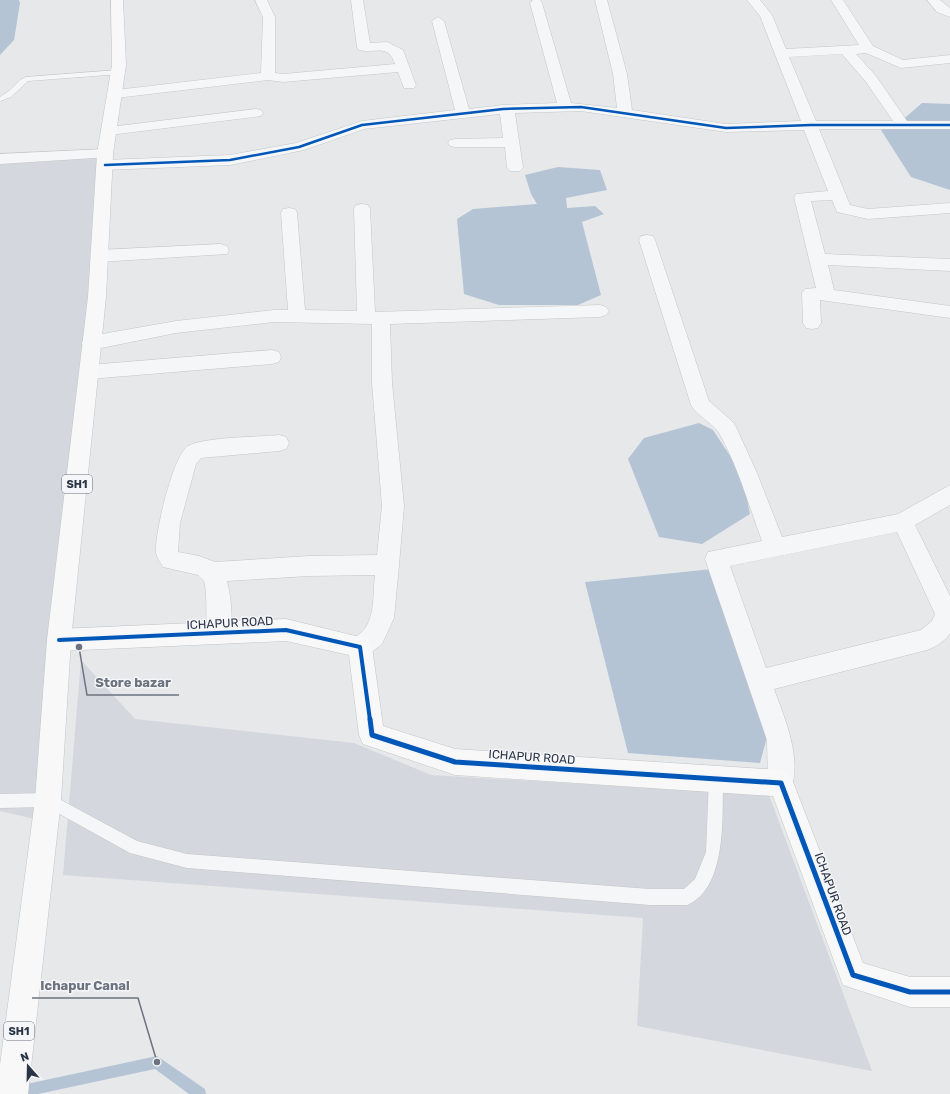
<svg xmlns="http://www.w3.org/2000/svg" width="950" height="1094" viewBox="0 0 950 1094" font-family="Rubik,sans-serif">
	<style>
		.built { fill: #d4d7dd }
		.water { fill: #b4c4d5 }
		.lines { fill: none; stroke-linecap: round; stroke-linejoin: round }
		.stream { fill: #b4c4d5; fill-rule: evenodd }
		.lane-casing { stroke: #c4c6c8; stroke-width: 1 }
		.street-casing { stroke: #c4c6c8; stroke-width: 1 }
		.secondary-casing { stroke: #c4c6c8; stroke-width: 1 }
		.primary-casing { stroke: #c2c5c8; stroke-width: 1 }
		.lane { fill: #f5f6f7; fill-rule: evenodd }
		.street { fill: #f5f6f7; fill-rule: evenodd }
		.secondary { fill: #f8f8f8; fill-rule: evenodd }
		.primary { fill: #f8f8f8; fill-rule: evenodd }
		.cycleway-far2-casing { stroke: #f4f6f9; stroke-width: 4 }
		.cycleway-far1-casing { stroke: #f4f6f9; stroke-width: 6 }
		.cycleway-casing { stroke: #f4f6f9; stroke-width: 8 }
		.cycleway-far2 { stroke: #0057b8; stroke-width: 2.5 }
		.cycleway-far1 { stroke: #0057b8; stroke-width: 4 }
		.cycleway { stroke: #0057b8; stroke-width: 5 }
		.labels { text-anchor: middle; stroke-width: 3; stroke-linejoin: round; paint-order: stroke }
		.shield { fill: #f4f6f9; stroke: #676e7b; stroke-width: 1 }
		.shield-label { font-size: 11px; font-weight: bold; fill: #2b3445 }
		.street-label { font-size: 12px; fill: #2b3445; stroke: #f4f6f9 }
		.leader { fill: none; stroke: #6c737f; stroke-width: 1.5 }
		.callout-dot { fill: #6c737f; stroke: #f4f6f9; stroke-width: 1.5 }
		.callout-label { font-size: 13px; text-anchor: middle; font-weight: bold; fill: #6c737f; stroke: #f4f6f9; stroke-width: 3; stroke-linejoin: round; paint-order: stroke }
	</style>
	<rect width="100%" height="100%" fill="#e6e8ea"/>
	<path class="built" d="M 104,156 L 35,819 L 0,811 L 0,161 Z
		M 81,660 L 135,719 L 354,743 L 431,775 L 769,795 L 872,1071 L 637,1026 L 643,918 L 63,875 Z"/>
	<path class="water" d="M 0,0 L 19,0 L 20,3 L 14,40 L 0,55 Z
		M 922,103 L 950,104 L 950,190 L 911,177 L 881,130 L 899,123 Z
		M 558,167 L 600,170 L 607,190 L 566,198 L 567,208 L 595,206 L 604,214 L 582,222 L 601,295 L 578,305 L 499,305 L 464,294 L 457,219 L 473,209 L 537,204 L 531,194 L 525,175 Z
		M 699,423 L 713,430 L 742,474 L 750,514 L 702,544 L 659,537 L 628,459 L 644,438 Z
		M 713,569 L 767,737 L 760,763 L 628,753 L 585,582 Z"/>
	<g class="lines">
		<path class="stream" d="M 157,1056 L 205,1089 L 206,1094 L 189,1094 L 155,1069 L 38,1094 L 2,1094 L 3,1089 L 8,1088 Z"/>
		<g class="lane-casing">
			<path id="lane" d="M 118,70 L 122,72 L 121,74 L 28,81 L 11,97 L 0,101 L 0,97 L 9,91 L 20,80 L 26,77 Z
				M 716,771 L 721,773 L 723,778 C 722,814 728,888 687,905 L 650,905 L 187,868 L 130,853 L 47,807 L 0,808 L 0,794 L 48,793 L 137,841 L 187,854 L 650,889 L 684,889 L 695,879 L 706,852 L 709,778 L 711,773 Z"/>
		</g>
		<g class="street-casing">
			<path id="street" d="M 255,0 L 267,0 L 275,17 L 275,73 L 283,74 L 395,64 C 388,43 376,54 359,50 L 357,47 L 351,0 L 363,0 L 370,43 L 387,42 L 403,50 L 416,85 L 414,88 L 404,88 L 398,72 L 283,82 L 268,80 L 116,98 L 111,97 L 109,94 L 111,91 L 116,90 L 261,73 L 263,17 Z
				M 533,0 L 540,0 L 542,3 L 571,103 L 617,108 L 613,74 L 595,0 L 607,0 L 627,74 L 632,110 L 726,124 L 801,121 L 760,16 L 747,0 L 760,0 L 772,15 L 786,49 L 859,45 L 831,0 L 843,0 L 873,46 L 903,60 L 950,55 L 950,63 L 901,68 L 866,53 L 856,54 L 876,76 L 907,121 L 950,121 L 950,129 L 819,129 L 850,205 L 868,209 L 950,203 L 950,213 L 868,219 L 837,212 L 832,200 L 811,201 L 825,254 L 950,259 L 950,271 L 828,265 L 834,290 L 950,306 L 950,318 L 820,300 L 821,323 L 818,328 L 812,329 L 806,328 L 803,323 L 802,293 L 805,289 L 816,288 L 794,197 L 796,194 L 828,191 L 804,130 L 726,132 L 581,111 L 515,113 L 523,168 L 520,171 L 510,171 L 507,168 L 505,147 L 455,147 L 450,146 L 448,143 L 450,140 L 455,139 L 503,138 L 500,114 L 364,129 L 304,150 L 230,165 L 105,170 L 100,168 L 97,165 L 100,162 L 105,160 L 230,155 L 296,143 L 362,121 L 455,110 L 432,21 L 438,17 L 444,21 L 469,109 L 503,105 L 557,103 L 530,3 ZM 842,54 L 866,82 L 893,121 L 816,121 L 789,57 Z
				M 927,0 L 940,0 L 950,8 L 950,17 L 937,12 Z
				M 256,109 L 261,110 L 263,113 L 261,116 L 110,135 L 105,134 L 103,131 L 105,128 L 110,127 Z
				M 105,149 L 110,151 L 113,154 L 110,157 L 0,164 L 0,154 Z
				M 362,204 L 368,205 L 370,209 L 375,312 L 600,305 L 606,307 L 609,311 L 606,315 L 600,317 L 390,324 L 392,383 L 404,506 L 399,565 L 394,618 L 382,644 L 368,655 L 360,658 L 352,655 L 348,647 C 353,636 361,635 366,627 C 375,613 373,591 375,575 L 309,576 L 227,581 C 231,598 235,624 227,641 L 219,644 L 211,641 C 203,623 209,600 204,581 L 198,575 L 163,567 C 161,563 157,558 156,553 C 154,536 173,455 188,446 C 203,437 259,437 279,435 L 286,437 L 289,443 L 286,449 L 279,451 L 201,458 L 196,464 L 180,523 L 178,552 L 199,556 L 215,562 L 309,556 L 377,555 L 382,506 L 372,383 L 372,324 L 274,322 L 176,333 L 91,350 L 84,348 L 82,343 L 84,338 L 91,336 L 176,321 L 274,310 L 288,310 L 281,213 L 283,209 L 289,208 L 295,209 L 297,213 L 305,310 L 357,311 L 354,209 L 356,205 Z
				M 647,235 L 653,236 L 655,240 L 709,401 L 733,422 L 736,427 L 757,473 L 782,537 L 898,514 L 950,485 L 950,505 L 915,525 L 950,596 L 950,633 C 946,641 935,647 927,650 L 774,689 C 785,719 803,760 790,792 L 781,796 L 772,792 L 768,783 L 767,740 L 705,559 L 708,552 L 762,541 C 749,506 738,466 719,433 C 712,422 698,417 691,405 L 639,240 L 641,236 ZM 897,532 L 935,614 L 932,621 L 921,630 L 766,668 L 730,566 Z
				M 221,244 L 227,246 L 229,250 L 227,254 L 99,262 L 93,260 L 91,256 L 93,252 L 99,250 Z
				M 272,350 L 279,352 L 281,357 L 279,362 L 272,364 L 89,379 L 82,377 L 80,372 L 82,367 L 89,365 Z"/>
		</g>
		<g class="secondary-casing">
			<path id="secondary" d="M 286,619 L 368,639 L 372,647 L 383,726 L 455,749 L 781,770 L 790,774 L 863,963 L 910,977 L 950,977 L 950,1007 L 910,1007 L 843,985 L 773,796 L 455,775 L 363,744 L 359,735 L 349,655 L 286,641 L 59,651 L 51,648 L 47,640 L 51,632 L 59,629 Z"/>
		</g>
		<g class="primary-casing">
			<path id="primary" d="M 111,0 L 123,0 L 126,65 L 113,154 L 106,297 L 71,640 L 61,800 L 28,1094 L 0,1094 L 0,1065 L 35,800 L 47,640 L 88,297 L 97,154 L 112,65 Z"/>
		</g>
		<use href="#lane" class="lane"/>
		<use href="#street" class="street"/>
		<use href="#secondary" class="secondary"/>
		<use href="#primary" class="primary"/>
		<g class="cycleway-far2-casing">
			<path id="cycleway-far2" d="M 105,165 L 230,160 L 299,147 L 362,125 L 503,109 L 581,107 L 726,128 L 811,125 L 950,125"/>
		</g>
		<g class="cycleway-far1-casing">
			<path id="cycleway-far1" d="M 59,640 L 286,630 L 360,647 L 370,720"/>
		</g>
		<g class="cycleway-casing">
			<path id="cycleway" d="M 370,719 L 372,735 L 455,762 L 781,783 L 853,975 L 910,992 L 950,992"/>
		</g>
		<use href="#cycleway-far2" class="cycleway-far2"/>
		<use href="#cycleway-far1" class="cycleway-far1"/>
		<use href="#cycleway" class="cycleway"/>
	</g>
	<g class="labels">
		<g class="shield">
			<rect x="62" y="475" width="30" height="18" rx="3"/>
			<rect x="4" y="1022" width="30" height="18" rx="3"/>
		</g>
		<g class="shield-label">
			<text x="77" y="488">SH1</text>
			<text x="19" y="1035">SH1</text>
		</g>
		<g class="street-label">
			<text transform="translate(230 623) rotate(-3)" y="4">ICHAPUR ROAD</text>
			<text transform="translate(532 757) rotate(4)" y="4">ICHAPUR ROAD</text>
			<text transform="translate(833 894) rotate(70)" y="4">ICHAPUR ROAD</text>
		</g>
	</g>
	<path class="leader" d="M79 647L87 695H179M157 1062L138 998H32"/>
	<g class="callout-dot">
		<circle cx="79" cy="647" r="4"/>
		<circle cx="157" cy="1062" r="4"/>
	</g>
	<g class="callout-label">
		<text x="133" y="687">Store bazar</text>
		<text x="85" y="990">Ichapur Canal</text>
	</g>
	<g transform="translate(28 1066) rotate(340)" stroke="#f4f6f9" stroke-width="3" paint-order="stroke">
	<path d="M0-3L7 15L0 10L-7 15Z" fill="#2b3445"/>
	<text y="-6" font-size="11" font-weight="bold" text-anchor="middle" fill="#2b3445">N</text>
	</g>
</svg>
